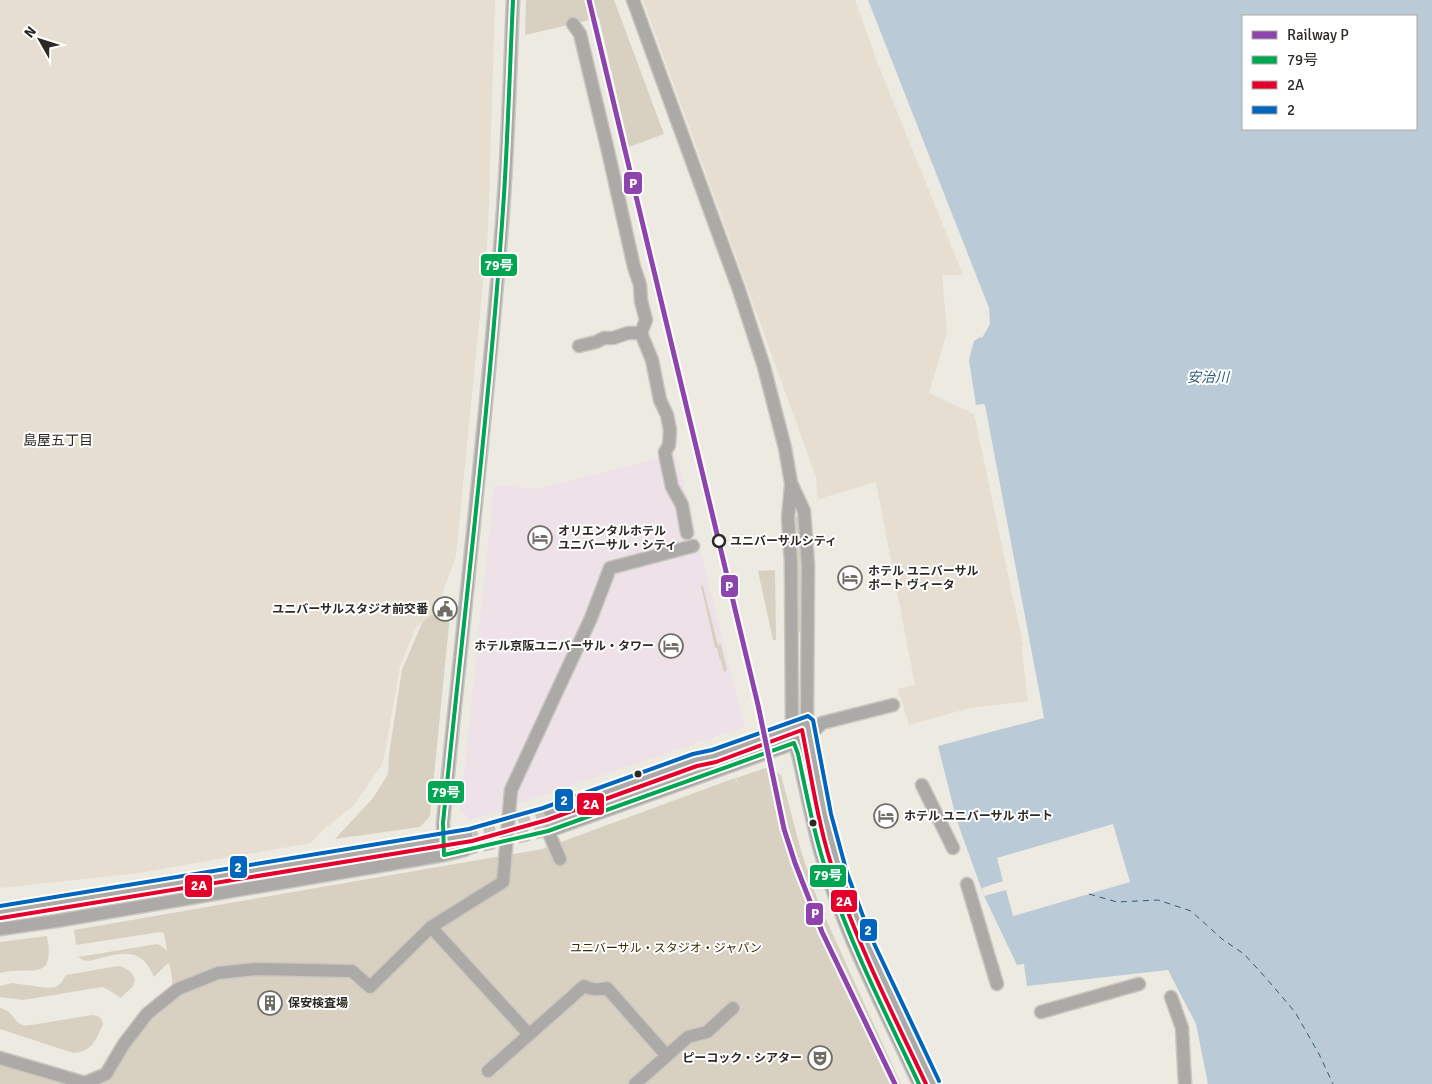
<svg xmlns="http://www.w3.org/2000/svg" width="1432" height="1084" viewBox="0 0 1432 1084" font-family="Signika,'Noto Sans JP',sans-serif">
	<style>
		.commercial { fill: #eee2e8 }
		.built { fill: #e6ded0 }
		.green { fill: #d8d1c1 }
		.water { fill: #bacbd7; fill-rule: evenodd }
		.pier { fill: #edeae2 }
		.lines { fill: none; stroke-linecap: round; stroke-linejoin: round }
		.ferry { stroke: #305c7b; stroke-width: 1; stroke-dasharray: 6 5; stroke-linecap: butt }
		.minor-tunnel { stroke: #c7c4bc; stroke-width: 12; stroke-dasharray: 12 6; stroke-linecap: butt }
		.minor-casing { stroke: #cac7c1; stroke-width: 15 }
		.minor { stroke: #acaaa6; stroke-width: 12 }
		.bus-1-casing { stroke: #fff; stroke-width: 8 }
		.bus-2-casing { stroke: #fff; stroke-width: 8 }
		.bus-3-casing { stroke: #fff; stroke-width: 8 }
		.bus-1 { stroke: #00a651; stroke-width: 4 }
		.bus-2 { stroke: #e4002b; stroke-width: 4 }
		.bus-3 { stroke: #0065bd; stroke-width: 4 }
		.rail-1-casing { stroke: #fff; stroke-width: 9 }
		.rail-1 { stroke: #8e44ad; stroke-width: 5 }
		.stop-dot { fill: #fff; stroke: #2d2a25; stroke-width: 2.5 }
		.bus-dot { fill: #2d2a25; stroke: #fff; stroke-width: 2 }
		.labels { text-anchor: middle; stroke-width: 4; stroke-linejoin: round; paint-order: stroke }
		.poi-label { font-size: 12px; font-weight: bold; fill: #2d2a25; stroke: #fff; text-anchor: start }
		.stop-label { font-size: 12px; font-weight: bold; fill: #2d2a25; stroke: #fff; text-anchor: start }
		.park-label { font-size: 12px; fill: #3b2b05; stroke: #fff }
		.water-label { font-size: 14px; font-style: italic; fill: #305c7b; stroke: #fff }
		.neighbourhood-label { font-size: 14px; fill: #2d2a25; stroke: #fff }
		.line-badge { stroke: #fff; stroke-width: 2 }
		.badge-label { font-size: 14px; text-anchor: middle; font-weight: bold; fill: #fff }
	</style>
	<rect width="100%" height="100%" fill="#edeae2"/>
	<path class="commercial" d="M 676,454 L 745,727 L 470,820 L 460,809 L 494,485 L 536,489 Z"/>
	<path class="built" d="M 0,0 L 495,0 L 488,233 L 456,556 L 436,611 L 416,627 L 400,666 L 383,763 L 354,805 L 322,831 L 311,843 L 139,873 L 0,888 Z
		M 643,0 L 855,0 L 876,59 L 963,275 L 942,275 L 947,332 L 929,393 L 974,414 L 1023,645 L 1021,646 L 1028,701 L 970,708 L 909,725 L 898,689 L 915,685 L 876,482 L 818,499 L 816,477 Z"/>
	<path class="green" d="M 526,0 L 614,0 L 664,134 L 629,147 L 599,18 L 525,35 Z
		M 796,516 L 799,518 C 801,556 802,594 800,632 L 796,632 L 794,517 Z
		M 775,570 L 776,640 L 773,640 L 758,571 Z
		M 701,586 L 703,586 L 718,645 L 721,644 L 727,671 L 724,672 L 721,660 L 720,660 L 717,648 L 715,648 Z
		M 431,615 L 450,615 L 430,816 L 420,827 L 335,839 L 373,798 L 388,774 L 389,754 L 402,670 L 422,623 Z
		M 768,767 L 781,775 L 801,851 L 819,904 L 901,1084 L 101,1084 L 111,1075 L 121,1057 L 172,987 L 172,977 L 169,963 L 166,965 L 154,977 C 152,972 149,967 146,963 C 132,946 107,957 89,961 L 83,960 L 78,957 L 157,944 L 163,947 L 167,951 L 164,933 L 160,932 L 76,945 L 74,930 L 542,849 L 735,778 L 741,788 L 736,778 Z
		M 47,936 C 56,984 30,965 0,973 L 0,942 Z
		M 118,966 C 127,967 139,976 133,986 C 130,990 124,994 121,998 L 107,989 L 102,987 L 23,1000 L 0,997 L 0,986 L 12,983 L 48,988 L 56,987 L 61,983 L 66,975 Z
		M 0,1008 C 14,1011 13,1022 23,1025 C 25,1026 28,1025 31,1025 L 92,1015 C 99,1015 102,1018 103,1024 C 96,1040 92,1052 73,1053 L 0,1029 Z
		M 0,1063 L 66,1084 L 0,1084 Z"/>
	<path class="water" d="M 868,0 L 1432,0 L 1432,1084 L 1208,1084 L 1196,1024 L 1168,970 L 1027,986 L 1024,964 L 1017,965 L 984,896 L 957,821 L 938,746 L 1044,718 L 1041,701 L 985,405 L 983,404 L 976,405 L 969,360 L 974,341 L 980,337 L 982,338 L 990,324 L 989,308 ZM 1243,16 L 1416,16 L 1416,129 L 1243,129 Z"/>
	<path class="pier" d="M 1113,824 L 1130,882 L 1013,916 L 1006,890 L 984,896 L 982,888 L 1003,881 L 997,858 Z"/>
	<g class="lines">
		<path class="ferry" d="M 1089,894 L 1117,902 L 1158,900 L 1191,911 L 1222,939 L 1244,954 L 1266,978 L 1295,1012 L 1319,1054 L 1333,1084"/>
		<path class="minor-tunnel" d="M 466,835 L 550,812
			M 465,850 L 554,829"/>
		<g class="minor-casing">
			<path id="minor" d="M 633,0 L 739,290 L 764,367 L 785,448 L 791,483 L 804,511 L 808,565 L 807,722 L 825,815 L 841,875 L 864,937 L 933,1084
				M 573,24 L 580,34 L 608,151 L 634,267 L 640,285 L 641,301 L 646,320 L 641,333 L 652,360 L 660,400 L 667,415 L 670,430 L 669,445 L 665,452 L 666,459 L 672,487 L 682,505 L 687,533
				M 579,346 L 596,342 L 604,338 L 613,338 L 628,333 L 641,333
				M 791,486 L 788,518 L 791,563 L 792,727 L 794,743 L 798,754 C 805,785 811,816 819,847 C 841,928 884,1008 919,1084
				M 922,785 L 953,848
				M 550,812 L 695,760 L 714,756 L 800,724
				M 554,829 L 794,743 L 809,736 L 822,723 L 893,705
				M 548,831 L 560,859
				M 444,855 L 443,823 C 463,623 486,424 502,224 C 508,149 510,75 513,0
				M 967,884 L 997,984
				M 0,912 L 466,835
				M 431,927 L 503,882 L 511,790 L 591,618 L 610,568 L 693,546
				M 0,929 L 56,921 L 444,855 L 465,850
				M 1171,997 L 1182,1028 L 1185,1084
				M 1041,1012 L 1139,984
				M 0,1058 L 85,1083 L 106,1074 L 124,1044 L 147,1014 L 178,989 L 218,973 L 256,969 L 352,971 L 370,987 L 431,927 L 525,1030
				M 488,1071 L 584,986 C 592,990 598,990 607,988 L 667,1056
				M 635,1084 L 688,1037 L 707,1032 L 733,1008"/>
		</g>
		<use href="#minor" class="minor"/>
		<g class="bus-1-casing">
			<path id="bus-1" d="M 513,0 C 510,65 508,130 504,195 C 490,405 464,614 443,823 L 444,855 L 548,831 L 794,743 L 798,754 C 807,796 815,839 829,879 C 853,950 887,1016 919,1084"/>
		</g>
		<g class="bus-2-casing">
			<path id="bus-2" d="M 1,918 L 472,841 L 547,820 L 697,766 L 716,762 L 802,730 C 812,780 819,831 836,879 C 860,950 894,1016 926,1084"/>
		</g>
		<g class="bus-3-casing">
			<path id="bus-3" d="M 0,906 L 469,829 L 543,808 L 693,754 L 712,750 L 808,716 L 813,720 L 831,814 L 847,873 L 870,935 L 939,1081"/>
		</g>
		<use href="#bus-1" class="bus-1"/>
		<use href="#bus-2" class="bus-2"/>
		<use href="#bus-3" class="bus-3"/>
		<g class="rail-1-casing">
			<path id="rail-1" d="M 589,0 L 758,705 L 784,829 L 795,863 L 822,932 L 895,1084"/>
		</g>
		<use href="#rail-1" class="rail-1"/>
	</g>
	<defs>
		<g id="hotel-ring" transform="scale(1.25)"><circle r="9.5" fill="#fff" stroke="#706d67" stroke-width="1.5"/><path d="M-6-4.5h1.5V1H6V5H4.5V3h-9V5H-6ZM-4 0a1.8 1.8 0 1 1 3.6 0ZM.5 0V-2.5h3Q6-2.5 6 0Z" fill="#706d67"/></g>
		<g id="civic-ring" transform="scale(1.25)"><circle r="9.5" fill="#fff" stroke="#706d67" stroke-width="1.5"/><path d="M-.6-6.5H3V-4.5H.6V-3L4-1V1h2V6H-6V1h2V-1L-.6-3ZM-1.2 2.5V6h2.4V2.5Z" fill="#706d67"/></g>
		<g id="building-ring" transform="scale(1.25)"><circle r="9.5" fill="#fff" stroke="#706d67" stroke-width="1.5"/><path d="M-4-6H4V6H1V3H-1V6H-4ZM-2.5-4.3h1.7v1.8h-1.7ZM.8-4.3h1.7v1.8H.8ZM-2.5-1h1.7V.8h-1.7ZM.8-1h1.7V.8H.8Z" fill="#706d67"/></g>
		<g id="theatre-ring" transform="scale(1.25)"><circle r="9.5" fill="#fff" stroke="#706d67" stroke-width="1.5"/><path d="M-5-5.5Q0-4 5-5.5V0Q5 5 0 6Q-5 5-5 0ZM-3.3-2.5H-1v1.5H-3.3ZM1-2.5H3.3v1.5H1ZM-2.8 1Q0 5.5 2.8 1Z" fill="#706d67"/></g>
	</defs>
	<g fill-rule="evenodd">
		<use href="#hotel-ring" x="540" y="538"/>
		<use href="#hotel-ring" x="850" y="578"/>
		<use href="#civic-ring" x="445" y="609"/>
		<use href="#hotel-ring" x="671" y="646"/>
		<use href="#hotel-ring" x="886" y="816"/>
		<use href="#building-ring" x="270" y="1003"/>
		<use href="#theatre-ring" x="820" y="1058"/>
	</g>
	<circle class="stop-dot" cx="719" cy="541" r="6"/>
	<g class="bus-dot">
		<circle cx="638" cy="774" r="4.5"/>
		<circle cx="813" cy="823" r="4.5"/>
	</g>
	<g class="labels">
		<g class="poi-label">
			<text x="558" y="535">オリエンタルホテル<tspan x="558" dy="14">ユニバーサル・シティ</tspan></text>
			<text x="868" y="575">ホテル ユニバーサル<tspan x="868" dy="14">ポート ヴィータ</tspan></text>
			<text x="428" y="613" text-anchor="end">ユニバーサルスタジオ前交番</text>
			<text x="654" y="650" text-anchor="end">ホテル京阪ユニバーサル・タワー</text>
			<text x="904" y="820">ホテル ユニバーサル ポート</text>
			<text x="288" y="1007">保安検査場</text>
			<text x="802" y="1062" text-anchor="end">ピーコック・シアター</text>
		</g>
		<g class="stop-label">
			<text x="730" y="545">ユニバーサルシティ</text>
		</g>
		<g class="park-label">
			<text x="666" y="952">ユニバーサル・スタジオ・ジャパン</text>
		</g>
		<g class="water-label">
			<text x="1208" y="382">安治川</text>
		</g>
		<g class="neighbourhood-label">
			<text x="58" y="445">島屋五丁目</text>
		</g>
	</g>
	<g class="line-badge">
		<rect x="623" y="171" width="20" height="24" rx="5" fill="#8e44ad"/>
		<rect x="480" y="253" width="38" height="24" rx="5" fill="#00a651"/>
		<rect x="720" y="574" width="19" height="24" rx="5" fill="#8e44ad"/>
		<rect x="427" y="780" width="38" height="24" rx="5" fill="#00a651"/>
		<rect x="554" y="788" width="20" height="24" rx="5" fill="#0065bd"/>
		<rect x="576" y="792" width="29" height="24" rx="5" fill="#e4002b"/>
		<rect x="229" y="855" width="19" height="24" rx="5" fill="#0065bd"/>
		<rect x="809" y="864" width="38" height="24" rx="5" fill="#00a651"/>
		<rect x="184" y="874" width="29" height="24" rx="5" fill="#e4002b"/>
		<rect x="830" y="889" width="28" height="24" rx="5" fill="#e4002b"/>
		<rect x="805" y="902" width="19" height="24" rx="5" fill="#8e44ad"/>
		<rect x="859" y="918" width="19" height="24" rx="5" fill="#0065bd"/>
	</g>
	<g class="badge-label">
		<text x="633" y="188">P</text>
		<text x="499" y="270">79号</text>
		<text x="729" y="591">P</text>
		<text x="446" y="797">79号</text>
		<text x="564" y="805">2</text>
		<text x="591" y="809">2A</text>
		<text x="238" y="872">2</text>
		<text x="828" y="880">79号</text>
		<text x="199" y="890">2A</text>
		<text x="844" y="906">2A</text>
		<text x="815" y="918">P</text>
		<text x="868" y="935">2</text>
	</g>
	<rect x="1242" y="15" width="175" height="115" fill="#ffffff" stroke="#abaaa8"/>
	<rect x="1252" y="31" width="25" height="8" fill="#8e44ad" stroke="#abaaa8"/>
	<text x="1287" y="40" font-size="15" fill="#2d2a25">Railway P</text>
	<rect x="1252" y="56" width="25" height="8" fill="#00a651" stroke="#abaaa8"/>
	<text x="1287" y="65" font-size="15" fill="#2d2a25">79号</text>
	<rect x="1252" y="81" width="25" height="8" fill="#e4002b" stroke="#abaaa8"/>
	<text x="1287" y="90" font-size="15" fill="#2d2a25">2A</text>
	<rect x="1252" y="106" width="25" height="8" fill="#0065bd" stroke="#abaaa8"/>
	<text x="1287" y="115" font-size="15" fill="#2d2a25">2</text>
	<g transform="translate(40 40) rotate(309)" stroke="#ffffff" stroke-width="4" paint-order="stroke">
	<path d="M0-4L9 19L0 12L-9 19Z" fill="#2d2a25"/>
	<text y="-8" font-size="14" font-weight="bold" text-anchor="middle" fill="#2d2a25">N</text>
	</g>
</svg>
